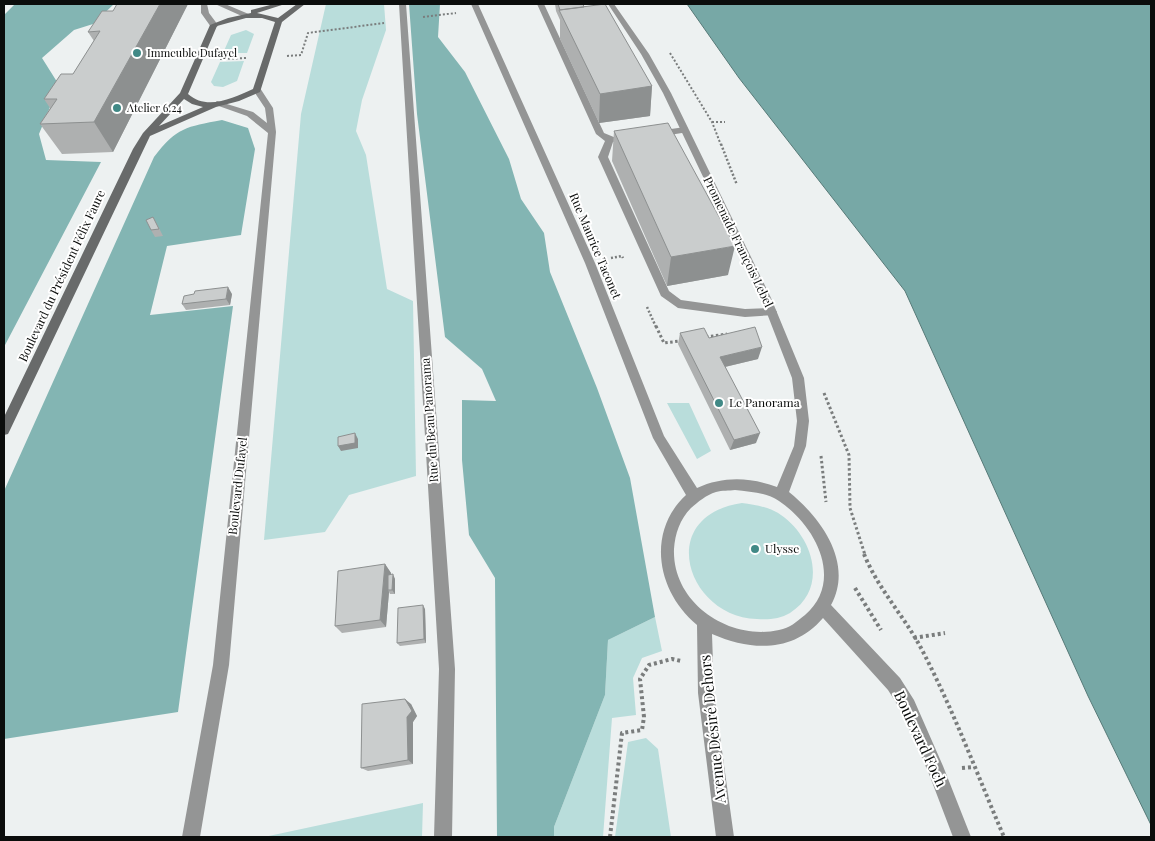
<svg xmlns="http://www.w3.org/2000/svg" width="1155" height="841" viewBox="0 0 1155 841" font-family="'Playfair Display',serif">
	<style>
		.green { fill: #b9dddb }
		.forest { fill: #83b5b3 }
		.water { fill: #77a8a6; stroke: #577a78 }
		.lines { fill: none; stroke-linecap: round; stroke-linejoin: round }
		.path-far3 { stroke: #7a7d7d; stroke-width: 2; stroke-dasharray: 2 2; stroke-linecap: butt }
		.path-far2 { stroke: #7a7d7d; stroke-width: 2.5; stroke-dasharray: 2 2; stroke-linecap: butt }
		.path-far1 { stroke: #7a7d7d; stroke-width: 3; stroke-dasharray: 2.5 2.5; stroke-linecap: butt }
		.path { stroke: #7a7d7d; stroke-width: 4; stroke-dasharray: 3 3; stroke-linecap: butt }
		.lane { fill: #949595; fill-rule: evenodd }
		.street { fill: #949595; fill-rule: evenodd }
		.secondary { fill: #686a6a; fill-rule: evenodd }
		.wall { fill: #aeb0b0 }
		.shaded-wall { fill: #8d9090 }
		.building { fill: #cacdcd; stroke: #8d9090 }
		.poi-dot { fill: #418986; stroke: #fff; stroke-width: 2 }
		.labels { text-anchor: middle; stroke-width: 4; stroke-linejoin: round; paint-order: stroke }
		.far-poi-label { font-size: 11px; fill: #0b0d0c; stroke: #fff; text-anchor: start }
		.street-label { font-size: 12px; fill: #0b0d0c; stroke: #fff }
		.poi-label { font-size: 12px; fill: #0b0d0c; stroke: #fff; text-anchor: start }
		.near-street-label { font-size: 15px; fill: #0b0d0c; stroke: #fff }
	</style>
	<rect width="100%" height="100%" fill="#edf1f1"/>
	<path class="green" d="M 326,4 L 384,4 L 386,30 L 362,100 L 356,131 L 366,155 L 387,289 L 413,301 L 416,476 L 349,495 L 325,532 L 264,540 L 301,114 Z
		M 246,30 L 254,34 L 247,53 L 223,53 L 231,35 Z
		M 244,61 L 237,81 L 223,87 L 214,86 L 211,82 L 220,62 Z
		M 667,403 L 689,403 L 711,451 L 697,459 Z
		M 742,503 C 756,505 770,507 781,515 C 813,537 829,588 790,613 C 780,619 768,620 757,619 C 687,617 654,516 742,503 Z
		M 655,617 L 662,651 L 642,658 L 633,678 L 636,715 L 612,718 L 603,837 L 554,837 L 554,827 L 605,695 L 608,640 Z
		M 646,738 L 658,749 L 671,837 L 615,837 L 628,742 Z
		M 423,803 L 422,837 L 264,837 Z"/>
	<path class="forest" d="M 15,4 L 114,4 L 93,24 L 74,30 L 42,58 L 59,85 L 39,134 L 46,160 L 101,162 L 4,347 L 4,15 Z
		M 409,4 L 440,4 L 438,37 L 465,72 L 509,159 L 521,199 L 544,233 L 550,272 L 597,388 L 630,478 L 655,617 L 608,640 L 605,695 L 554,827 L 554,837 L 497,837 L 495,578 L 469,535 L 462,460 L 462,400 L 496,401 L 482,369 L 445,337 L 417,114 Z
		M 222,120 L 248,128 L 255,149 L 241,235 L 167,246 L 150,315 L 233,306 L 178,712 L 4,739 L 4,491 L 154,157 C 177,127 186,127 222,120 Z"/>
	<path class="water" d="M 687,4 L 1151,4 L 1151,825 L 1088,696 L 905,291 L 739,78 Z"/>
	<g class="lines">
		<path class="path-far3" d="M 423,17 L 456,13
			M 670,53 L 712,122 L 721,145
			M 287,56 L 301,55 L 308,33 L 384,23
			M 220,59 L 246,58
			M 712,122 L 725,122"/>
		<path class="path-far2" d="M 721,144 L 737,185
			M 611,258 L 622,256 L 623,258
			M 647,307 L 656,327"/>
		<path class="path-far1" d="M 656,326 L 664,343 L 680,341
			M 706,337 L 727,334
			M 824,393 L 849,455 L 850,508 L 865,555
			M 821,456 L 826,502"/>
		<path class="path" d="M 864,554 C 878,589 904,616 921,648 C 953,709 977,774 1004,837
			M 855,588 L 881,630
			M 914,638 L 945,633
			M 962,768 L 974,767
			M 610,837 L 622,733 L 642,730 L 644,717 L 640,679 L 649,665 L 672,659 L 681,661"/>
		<path class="lane" d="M 537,4 L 544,4 L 604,133 L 621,140 L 613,142 L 608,157 L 669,291 L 681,300 L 745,309 L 771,308 L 775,309 L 777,312 L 775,315 L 745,317 L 678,308 L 661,296 L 598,157 L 605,141 L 596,134 Z
			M 685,127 L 688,128 L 688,132 L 657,137 L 653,134 L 657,131 Z"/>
		<path class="street" d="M 201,4 L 207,4 L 209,13 L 218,25 L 217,27 L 211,27 L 201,13 Z
			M 215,4 L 225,4 L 251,15 L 244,17 Z
			M 399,4 L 406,4 L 455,669 L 452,837 L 434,837 L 439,669 Z
			M 471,4 L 478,4 L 595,263 L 664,436 L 697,488 C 723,476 750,477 777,487 L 794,446 L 797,421 L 792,378 L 761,298 L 663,93 L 641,54 L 608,4 L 614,4 L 649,54 L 671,93 L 771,298 L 804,378 L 809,421 L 806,446 L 789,492 C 821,518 854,563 831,605 L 900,678 L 914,700 L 943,766 L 971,837 L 953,837 L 929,774 L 902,712 L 888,690 L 823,618 C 793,653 751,651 712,634 L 714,693 L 734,837 L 716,837 L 698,693 L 697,625 C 657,592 646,532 686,495 L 653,438 L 585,263 ZM 735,490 C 750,492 766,492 779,501 C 815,525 845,580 805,615 C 796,622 790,628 779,630 C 729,641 672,603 674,549 C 675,534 680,519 691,508 C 698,502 706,495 716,492 C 722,490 729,491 735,490 Z
			M 254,88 L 260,88 L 273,108 L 276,132 L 229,665 L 200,837 L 182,837 L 213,665 L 268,133 L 247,116 L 213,104 L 217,101 L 253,112 L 267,123 L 265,108 L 253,90 Z"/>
		<path class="secondary" d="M 274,4 L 285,4 L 257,13 L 278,18 L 297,4 L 305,4 L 282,22 L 260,92 L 239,101 L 216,107 L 150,136 L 10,430 L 8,434 L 4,435 L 4,417 L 133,149 L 143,133 L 180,93 L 210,25 L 228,18 L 251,13 L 251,10 ZM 246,18 L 262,18 L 275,22 L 253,89 C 233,98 207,111 188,94 L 217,26 ZM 184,99 L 192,104 L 203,107 L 159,126 Z"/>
	</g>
	<path class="wall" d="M 188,4 L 113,152 L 62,154 L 40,124 L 50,108 L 44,99 L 73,74 L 94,41 L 88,32 L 113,11 Z
		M 555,4 L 583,4 L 584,7 L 652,86 L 650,116 L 599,123 L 560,39 L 560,20 L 556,11 Z
		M 614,131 L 728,275 L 667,286 L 612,161 Z
		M 153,217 L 157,224 L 163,236 L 155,237 L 151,230 Z
		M 232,294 L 230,305 L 186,310 L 182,304 Z
		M 680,333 L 709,338 L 758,359 L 725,367 L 756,443 L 730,450 L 678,344 Z
		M 385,564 L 391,573 L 391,575 L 395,579 L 395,594 L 390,594 L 389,592 L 386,627 L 342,633 L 335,626 Z
		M 425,609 L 426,643 L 400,646 L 397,643 Z
		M 411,704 L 417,716 L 413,722 L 413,764 L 368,771 L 361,768 Z"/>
	<path class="shaded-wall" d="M 160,4 L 188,4 L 113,152 L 94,122 Z
		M 652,86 L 650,116 L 599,123 L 600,94 Z
		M 735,246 L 728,275 L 667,286 L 671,257 Z
		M 228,287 L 232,294 L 230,305 L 226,299 Z
		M 762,347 L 758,359 L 716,369 L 720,357 Z
		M 355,433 L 358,439 L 358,448 L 341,451 L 338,446 Z
		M 760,433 L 756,443 L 730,450 L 734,440 Z
		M 385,564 L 391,573 L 389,590 L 388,590 L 389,592 L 386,627 L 380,620 Z
		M 393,574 L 395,579 L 395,594 L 392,590 Z
		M 423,605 L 425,609 L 426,643 L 424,639 Z
		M 405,699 L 411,704 L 417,716 L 413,722 L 413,764 L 408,760 Z"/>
	<path class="building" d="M 117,4 L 160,4 L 94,122 L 40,124 L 57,99 L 44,99 L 61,74 L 73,74 L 100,31 L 88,32 L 102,11 L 113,11 Z
		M 558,4 L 583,4 L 584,7 L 560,10 Z
		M 605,4 L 652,86 L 600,94 L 559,10 Z
		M 668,123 L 735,246 L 671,257 L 614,131 Z
		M 153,217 L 159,229 L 151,230 L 146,220 Z
		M 228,287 L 226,299 L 182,304 L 184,296 L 194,294 L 195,291 Z
		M 755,327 L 762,347 L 720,357 L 760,433 L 734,440 L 680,333 L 704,328 L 709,338 Z
		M 355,433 L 355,443 L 338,446 L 338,437 Z
		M 385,564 L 380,620 L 335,626 L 338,571 Z
		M 393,574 L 392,590 L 388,590 L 388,575 Z
		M 423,605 L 424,639 L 397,643 L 398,608 Z
		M 405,699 L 412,711 L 407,717 L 408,760 L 361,768 L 362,704 Z"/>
	<g class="poi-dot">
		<circle cx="137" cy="53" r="5"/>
		<circle cx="117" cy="108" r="5"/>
		<circle cx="719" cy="403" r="5"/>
		<circle cx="755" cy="549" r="5"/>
	</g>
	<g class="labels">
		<g class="far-poi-label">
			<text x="147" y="57">Immeuble Dufayel</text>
			<text x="127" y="112">Atelier 6.24</text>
		</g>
		<g class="street-label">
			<text transform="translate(738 242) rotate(64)" y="4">Promenade François Lebel</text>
			<text transform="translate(595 246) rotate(67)" y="4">Rue Maurice Taconet</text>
			<text transform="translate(62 276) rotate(-65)" y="4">Boulevard du Président Félix Faure</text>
			<text transform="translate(430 420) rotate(-94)" y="4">Rue du Beau Panorama</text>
			<text transform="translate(238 486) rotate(-84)" y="4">Boulevard Dufayel</text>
		</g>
		<g class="poi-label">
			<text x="729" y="407">Le Panorama</text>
			<text x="765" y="553">Ulysse</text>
		</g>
		<g class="near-street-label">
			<text transform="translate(713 729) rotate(-96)" y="5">Avenue Désiré Dehors</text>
			<text transform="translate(920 739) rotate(65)" y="5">Boulevard Foch</text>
		</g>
	</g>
	<rect width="1155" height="841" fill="none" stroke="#0b0d0c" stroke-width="10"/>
</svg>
